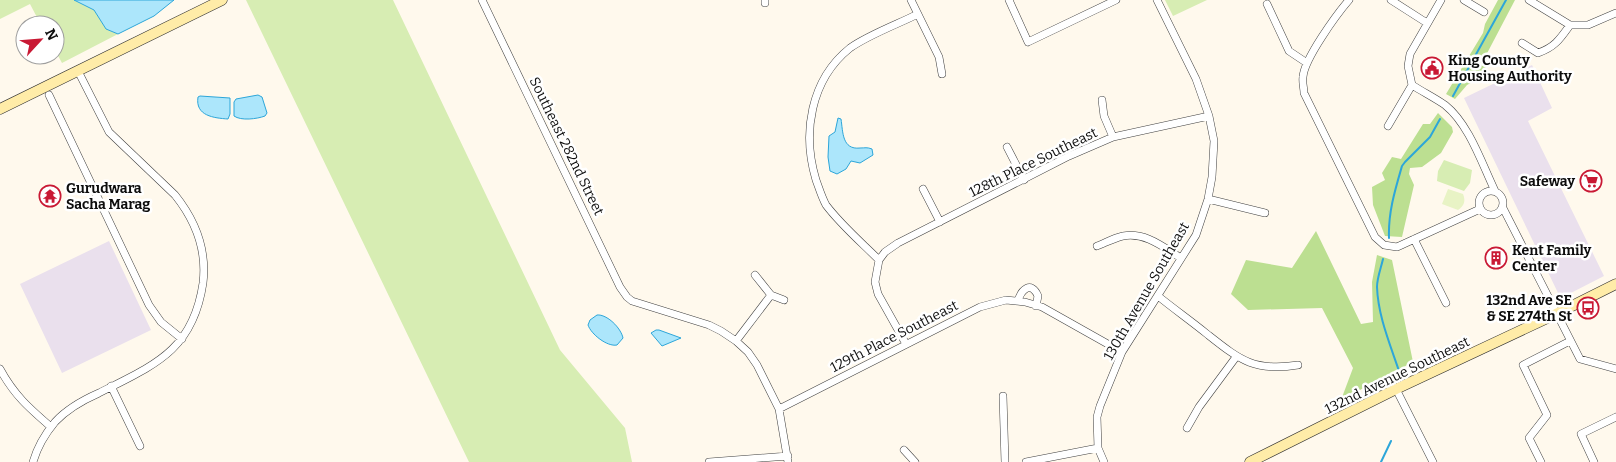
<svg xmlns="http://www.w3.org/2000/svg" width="1616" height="462" viewBox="0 0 1616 462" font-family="Bitter,serif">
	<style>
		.industrial { fill: #eae0ed }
		.green { fill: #d7edb3 }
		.forest { fill: #bcdf91 }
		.pitch { fill: #e8f3c5 }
		.water { fill: #ace6fb; stroke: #2da6d9 }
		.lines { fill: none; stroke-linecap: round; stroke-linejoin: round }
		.stream { stroke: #2da6d9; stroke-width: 2 }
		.street-casing { stroke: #404040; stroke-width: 8 }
		.secondary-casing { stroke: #2f2f2f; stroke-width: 11 }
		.street { stroke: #fff; stroke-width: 7 }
		.secondary { stroke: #ffeca8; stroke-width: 10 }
		.labels { text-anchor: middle; stroke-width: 5; stroke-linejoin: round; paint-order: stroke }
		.poi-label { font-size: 14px; font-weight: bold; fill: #0d0d0d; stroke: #fff; text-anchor: start }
		.street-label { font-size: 14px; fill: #0d0d0d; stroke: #fff }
	</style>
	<rect width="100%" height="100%" fill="#fff9ed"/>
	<path class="industrial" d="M 1532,65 L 1552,108 L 1528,121 L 1604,276 L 1565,296 L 1559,295 L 1464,98 Z
		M 109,241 L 151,330 L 62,373 L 20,284 Z"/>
	<path class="green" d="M 0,0 L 74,0 L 94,10 L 106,29 L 118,34 L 62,63 L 55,50 L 55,25 L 41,25 L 30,4 L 0,19 Z
		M 246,0 L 393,0 L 560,350 L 625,428 L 632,462 L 469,462 Z
		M 1165,0 L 1207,0 L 1173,16 Z
		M 1444,160 L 1472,170 L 1470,183 L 1464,191 L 1437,181 L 1438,171 Z"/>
	<path class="forest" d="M 1498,0 L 1515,0 L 1483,61 L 1488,74 L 1467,85 L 1455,99 L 1446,94 L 1483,33 L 1485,24 Z
		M 1438,113 L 1452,127 L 1453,132 L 1441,153 L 1422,167 L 1410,168 L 1409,174 L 1414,185 L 1402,237 L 1385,236 L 1373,205 L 1372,187 L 1385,180 L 1382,173 L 1392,157 L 1401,159 L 1423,124 L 1430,124 Z
		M 1316,231 L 1361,324 L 1373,322 L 1372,282 L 1377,255 L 1392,260 L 1413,362 L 1341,400 L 1353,368 L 1322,308 L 1248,310 L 1231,294 L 1246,260 L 1292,268 Z"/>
	<path class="pitch" d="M 1448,189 L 1463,194 C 1466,201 1464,206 1458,210 L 1442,204 Z"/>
	<path class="water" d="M 74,0 L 174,0 L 154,16 L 118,34 L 106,29 L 94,10 Z
		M 258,95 L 262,97 L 267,113 L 265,116 C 257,119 241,121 234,116 L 234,102 L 236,99 Z
		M 200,96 L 230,98 L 230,114 L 228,119 C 214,118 195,116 198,97 Z
		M 838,118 L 841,119 C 843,132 842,150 860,148 C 865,148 867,147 872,149 L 873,155 L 860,163 L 851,161 L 846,169 L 837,174 L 830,171 L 828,157 L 829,136 L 835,132 Z
		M 597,315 C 607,314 621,328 623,338 L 617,345 C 607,347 591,334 588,325 L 590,320 Z
		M 656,330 L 659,330 L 681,338 L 662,346 L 651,333 Z"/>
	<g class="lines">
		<path class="stream" d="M 1453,96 L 1506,0
			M 1389,238 C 1388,213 1395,190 1402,166 L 1405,162 L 1430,137 L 1440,119
			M 1383,259 C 1381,268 1377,278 1377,287 C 1378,316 1390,344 1399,371
			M 1381,462 L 1391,441"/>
		<g class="street-casing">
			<path id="street" d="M 482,0 L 620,287 L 627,297 L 632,301 L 709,325 L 721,331 L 736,341 L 748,352 L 757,365 L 779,409 L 788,462
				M 765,0 L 765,3
				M 911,0 L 939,57 L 942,74
				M 1009,0 L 1028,42 L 1116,0
				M 1349,0 C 1337,14 1304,59 1303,77 C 1302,82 1304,88 1304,93 L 1375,237 L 1384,245 L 1397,247 L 1480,209
				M 1391,0 L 1427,23
				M 1464,0 L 1484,12
				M 1529,0 L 1570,25
				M 1267,4 L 1289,51 L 1307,63
				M 1570,25 L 1588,25 L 1616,13
				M 1522,43 L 1538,53 C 1555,47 1560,39 1570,25
				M 1412,85 C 1423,92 1435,98 1445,105 C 1469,124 1482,164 1495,191
				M 1412,85 L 1408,66 L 1410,54 L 1441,0
				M 49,95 L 149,305 L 161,322 L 182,339
				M 1102,100 L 1104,116 L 1113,137
				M 1388,126 L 1412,85
				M 1007,147 L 1024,180
				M 923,189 L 940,222
				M1479 203a12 12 0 1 1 24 0a12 12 0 1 1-24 0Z
				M 1208,199 L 1265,213
				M 1503,208 L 1580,359 L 1616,369
				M 1414,239 L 1446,303
				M 1097,246 C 1105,243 1114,238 1123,236 C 1146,232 1163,247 1181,258
				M 879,260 L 885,252 L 898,243 L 1069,156 L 1113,137 L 1209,116
				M 755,275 L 771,295 L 784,300
				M 1158,296 C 1174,309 1191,321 1207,334 C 1240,360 1254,372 1298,365
				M 1018,301 C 1021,290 1031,280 1038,296 L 1036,306
				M 736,341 L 771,295
				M 906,344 L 878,294 L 875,282 L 879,260 C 861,242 841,225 826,205 C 822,198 819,188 816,180 C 802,134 810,80 850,48 C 868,35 898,24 918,14
				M 0,369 C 14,395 29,408 51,427
				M 111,386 L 140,446
				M 1396,389 L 1433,462
				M 1003,396 L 1005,462
				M 779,409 L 980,307 L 1006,300 L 1025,302 L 1042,307 L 1122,352
				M 1187,428 L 1199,407 L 1236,357
				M 904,450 L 915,462
				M 33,462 C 37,448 45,434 55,422 C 67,409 83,400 99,393 C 154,365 193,351 203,283 C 207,250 195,220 175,195 L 109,132 L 78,71
				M 709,462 L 788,456
				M 1026,462 L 1098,448
				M 1104,462 L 1098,448 L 1097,417 L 1100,406 L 1122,352 L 1196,235 L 1208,199 L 1212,177 L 1214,141 L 1209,116 L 1196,79 L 1157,0
				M 1541,462 L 1529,438 L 1547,415 L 1523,365 L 1570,341
				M 1594,462 L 1581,434 L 1616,417"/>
		</g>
		<g class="secondary-casing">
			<path id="secondary" d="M 0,109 L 222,0
				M 1250,462 L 1396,389 L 1556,314 L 1616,284"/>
		</g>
		<use href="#street" class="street"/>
		<use href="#secondary" class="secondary"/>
	</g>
	<defs>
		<g id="civic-ring" transform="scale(1.125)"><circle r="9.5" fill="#fff" stroke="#c91934" stroke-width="1.5"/><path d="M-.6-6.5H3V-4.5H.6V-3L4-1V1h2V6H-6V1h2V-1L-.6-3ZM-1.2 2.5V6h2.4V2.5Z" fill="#c91934"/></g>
		<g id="supermarket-ring" transform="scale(1.125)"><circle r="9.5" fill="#fff" stroke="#c91934" stroke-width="1.5"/><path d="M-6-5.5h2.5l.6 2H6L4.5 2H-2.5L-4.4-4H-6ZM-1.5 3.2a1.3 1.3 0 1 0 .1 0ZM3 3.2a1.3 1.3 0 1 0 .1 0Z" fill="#c91934"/></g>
		<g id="temple-ring" transform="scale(1.125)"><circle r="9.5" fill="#fff" stroke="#c91934" stroke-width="1.5"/><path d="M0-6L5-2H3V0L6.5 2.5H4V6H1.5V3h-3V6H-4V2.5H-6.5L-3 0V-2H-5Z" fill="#c91934"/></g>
		<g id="building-ring" transform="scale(1.125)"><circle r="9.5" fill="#fff" stroke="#c91934" stroke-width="1.5"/><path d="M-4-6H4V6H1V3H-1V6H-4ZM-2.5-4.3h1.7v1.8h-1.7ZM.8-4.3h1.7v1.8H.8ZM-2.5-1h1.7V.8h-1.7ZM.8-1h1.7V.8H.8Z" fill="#c91934"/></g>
		<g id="bus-ring" transform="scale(1.125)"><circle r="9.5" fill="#fff" stroke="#c91934" stroke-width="1.5"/><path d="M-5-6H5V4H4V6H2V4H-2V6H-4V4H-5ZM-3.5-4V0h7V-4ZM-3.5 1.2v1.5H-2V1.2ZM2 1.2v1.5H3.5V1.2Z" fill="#c91934"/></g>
	</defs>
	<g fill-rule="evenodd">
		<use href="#civic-ring" x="1432" y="68"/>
		<use href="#supermarket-ring" x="1591" y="181"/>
		<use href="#temple-ring" x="50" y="196"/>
		<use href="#building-ring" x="1496" y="258"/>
		<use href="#bus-ring" x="1588" y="308"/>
	</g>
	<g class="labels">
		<g class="poi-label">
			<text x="1448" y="65">King County<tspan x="1448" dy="16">Housing Authority</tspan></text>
			<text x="1575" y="186" text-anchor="end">Safeway</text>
			<text x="66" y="193">Gurudwara<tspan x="66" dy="16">Sacha Marag</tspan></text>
			<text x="1512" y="255">Kent Family<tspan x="1512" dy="16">Center</tspan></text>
			<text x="1572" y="305" text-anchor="end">132nd Ave SE<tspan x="1572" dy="16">&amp; SE 274th St</tspan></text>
		</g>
		<g class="street-label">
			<text transform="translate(567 146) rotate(64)" y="5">Southeast 282nd Street</text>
			<text transform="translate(1033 162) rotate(-26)" y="5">128th Place Southeast</text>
			<text transform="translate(1146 291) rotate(-60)" y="5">130th Avenue Southeast</text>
			<text transform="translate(894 336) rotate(-27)" y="5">129th Place Southeast</text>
			<text transform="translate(1397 375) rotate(-26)" y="5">132nd Avenue Southeast</text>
		</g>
	</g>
	<g transform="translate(40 40) rotate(64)"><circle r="24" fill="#ffffff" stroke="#9e9e9e"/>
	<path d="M0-4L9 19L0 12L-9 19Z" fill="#c91934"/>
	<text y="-8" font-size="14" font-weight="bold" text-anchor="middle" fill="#0d0d0d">N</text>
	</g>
</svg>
